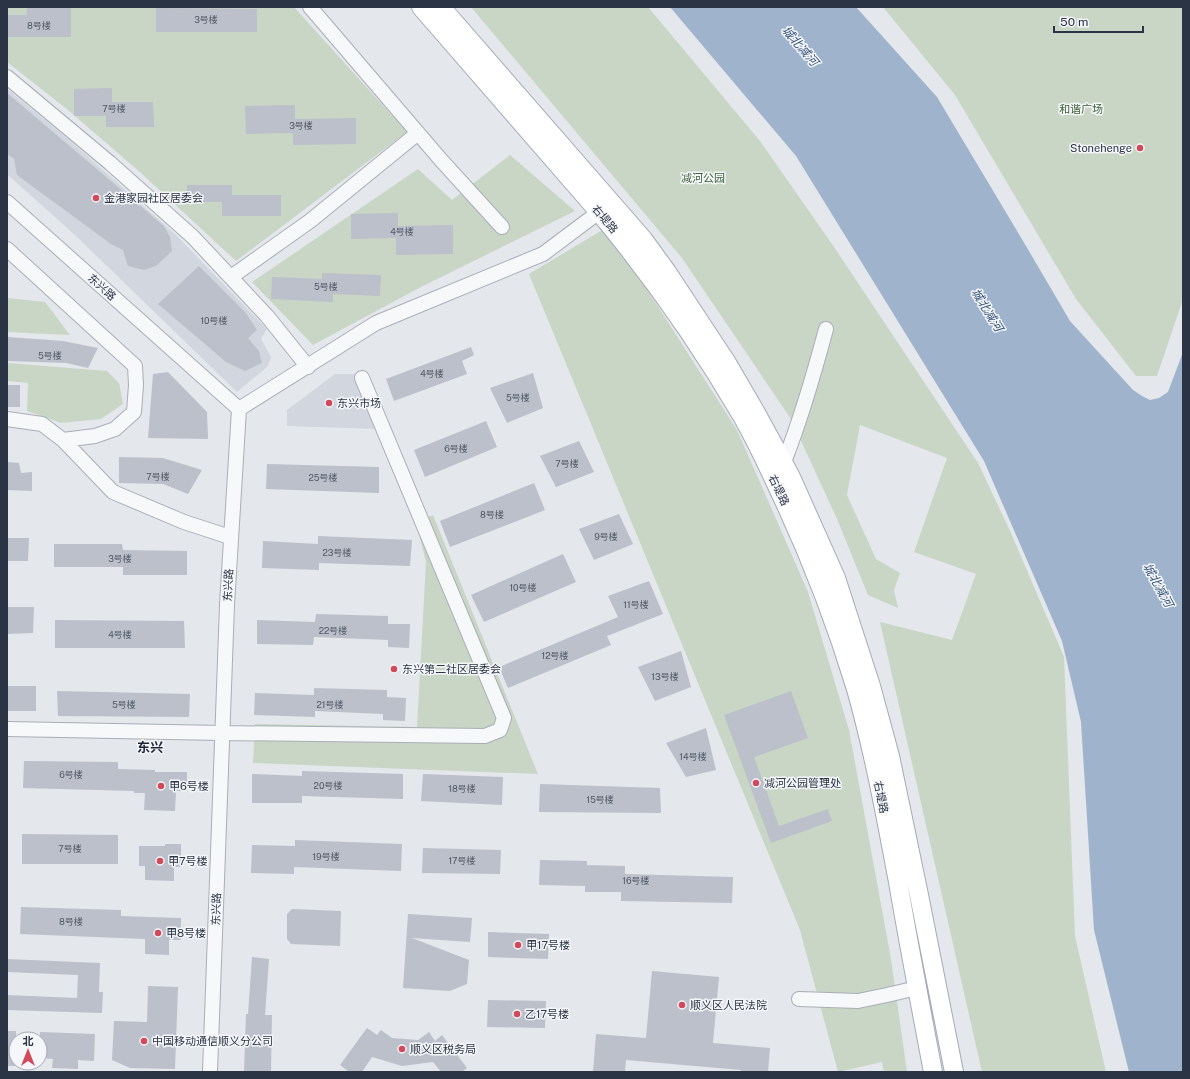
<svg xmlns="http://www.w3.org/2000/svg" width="1190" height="1079" viewBox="0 0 1190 1079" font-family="'Public Sans','Noto Sans SC',sans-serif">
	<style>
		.built { fill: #d2d6de }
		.green { fill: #c9d6c5 }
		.water { fill: #9fb4cc }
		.building { fill: #bbc0ca }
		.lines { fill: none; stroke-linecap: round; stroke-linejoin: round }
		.minor-casing { stroke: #a9aeb7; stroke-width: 16 }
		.major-casing { stroke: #a3abb8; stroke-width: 20 }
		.minor { stroke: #f7f8fa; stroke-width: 14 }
		.major { stroke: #fff; stroke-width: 18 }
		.poi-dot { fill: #d1495b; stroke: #f4f6f9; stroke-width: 1.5 }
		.labels { text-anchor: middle; stroke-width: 3; stroke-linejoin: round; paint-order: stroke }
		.number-label { font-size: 9px; fill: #4f5766 }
		.park-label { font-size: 11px; fill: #3f6138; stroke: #f4f6f9 }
		.poi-label { font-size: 11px; fill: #2b3445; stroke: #f4f6f9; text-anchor: start }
		.street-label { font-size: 11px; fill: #2b3445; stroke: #f4f6f9 }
		.water-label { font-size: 12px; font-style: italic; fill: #34527a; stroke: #f4f6f9 }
		.quarter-label { font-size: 13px; font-weight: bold; fill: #1d2536; stroke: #f4f6f9 }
	</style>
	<rect width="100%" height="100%" fill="#e4e7ec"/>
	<path class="built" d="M 7,89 L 68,139 L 176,235 L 267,329 L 261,339 L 271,357 L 268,366 L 237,392 L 76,236 L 7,174 Z
		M 335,374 L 357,374 L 377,429 L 287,426 L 287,410 Z"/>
	<path class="green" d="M 7,7 L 294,7 L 407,132 L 236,261 L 141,173 L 68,110 L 7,62 Z
		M 471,7 L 648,7 L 760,141 L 834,247 L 978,463 L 1011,533 L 1064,657 L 1075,936 L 1106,1072 L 982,1072 L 880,622 L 952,640 L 976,574 L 914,552 L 947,458 L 860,425 L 847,495 L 876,559 L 900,573 L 894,590 L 898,608 L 868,595 L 837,519 L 791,419 L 682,258 Z
		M 883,7 L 1183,7 L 1183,299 L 1157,376 L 1136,376 L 1076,299 L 955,95 Z
		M 510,155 L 575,211 L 419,288 L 313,345 L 252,282 L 418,169 L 452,200 Z
		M 604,229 L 632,266 L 737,430 L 808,592 L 849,730 L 891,959 L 907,1072 L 884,1072 L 882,1062 L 838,1072 L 800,930 L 529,274 Z
		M 7,298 L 45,302 L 70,335 L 7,332 Z
		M 7,363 L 107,371 L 119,383 L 123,404 L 101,419 L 61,423 L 27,411 L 28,383 L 7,381 Z
		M 433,515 L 538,774 L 253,763 L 255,724 L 417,727 L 426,562 L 416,522 Z"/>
	<path class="water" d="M 670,7 L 856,7 L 937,97 L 1026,246 L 1070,321 L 1133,390 L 1142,396 L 1150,400 L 1159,398 L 1168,392 L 1183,352 L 1183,1072 L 1129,1072 L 1094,930 L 1081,722 L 1062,641 L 984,461 L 796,156 Z"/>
	<path class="building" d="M 27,7 L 71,7 L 71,37 L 7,37 L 7,15 L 27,15 Z
		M 156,8 L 257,9 L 257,32 L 156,32 Z
		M 112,88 L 112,102 L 153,102 L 154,127 L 106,127 L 106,116 L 74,116 L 74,89 Z
		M 7,93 L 164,226 L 170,237 L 172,251 L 156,266 L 144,270 L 128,266 L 123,250 L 111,244 L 17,175 L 14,159 L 7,154 Z
		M 295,105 L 295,119 L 356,118 L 356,144 L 293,145 L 293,133 L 246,134 L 245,106 Z
		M 187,185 L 232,185 L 232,195 L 281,195 L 281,216 L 222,216 L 222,202 L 187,202 Z
		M 398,213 L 398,226 L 453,225 L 453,254 L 396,255 L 396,238 L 351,239 L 351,214 Z
		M 199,266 L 245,312 L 257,330 L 248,338 L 259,351 L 262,363 L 245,371 L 226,362 L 158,304 Z
		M 322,273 L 381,275 L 380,296 L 333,294 L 333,302 L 271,299 L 272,277 L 322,279 Z
		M 8,337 L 63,341 L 98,348 L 88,368 L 66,363 L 7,361 Z
		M 471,347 L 474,355 L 462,361 L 467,374 L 394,401 L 386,379 Z
		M 168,372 L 207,412 L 208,439 L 148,438 L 153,374 Z
		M 533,373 L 543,408 L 507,423 L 490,388 Z
		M 7,385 L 20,385 L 20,407 L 7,407 Z
		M 486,421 L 497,447 L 425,477 L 414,450 Z
		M 579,441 L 594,472 L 556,487 L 540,456 Z
		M 119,457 L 163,458 L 202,470 L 188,494 L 163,484 L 119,483 Z
		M 7,462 L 19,463 L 21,473 L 32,472 L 32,491 L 7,490 Z
		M 267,464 L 379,467 L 379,493 L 266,489 Z
		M 534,483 L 545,510 L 450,547 L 440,521 Z
		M 619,514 L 633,544 L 594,560 L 579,529 Z
		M 318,536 L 412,540 L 410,566 L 319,563 L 319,570 L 262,568 L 263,541 L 318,544 Z
		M 7,538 L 29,538 L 28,561 L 7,561 Z
		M 54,544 L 122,544 L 123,550 L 187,551 L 187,575 L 123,575 L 123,567 L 54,567 Z
		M 563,554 L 576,582 L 484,622 L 471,595 Z
		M 649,581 L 663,614 L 607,636 L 611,645 L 508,688 L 499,667 L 618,617 L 608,596 Z
		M 7,607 L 34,607 L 33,633 L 7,634 Z
		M 316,614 L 388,616 L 388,624 L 410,624 L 409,648 L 388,647 L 388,640 L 314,637 L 313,645 L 257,644 L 257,620 L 315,622 Z
		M 55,620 L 184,621 L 185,648 L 55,648 Z
		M 681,651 L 691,687 L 655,701 L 638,667 Z
		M 7,686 L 36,686 L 36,711 L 7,711 Z
		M 314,688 L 387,690 L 387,697 L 406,698 L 405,721 L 383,720 L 383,714 L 315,711 L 315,717 L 254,715 L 255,693 L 314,695 Z
		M 57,691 L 190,694 L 189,717 L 58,716 Z
		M 791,691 L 808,738 L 754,757 L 779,826 L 828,809 L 832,821 L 771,843 L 724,715 Z
		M 706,728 L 716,770 L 686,777 L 666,743 Z
		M 24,761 L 118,762 L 118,769 L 155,770 L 155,772 L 187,772 L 187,791 L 176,791 L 175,811 L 144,810 L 145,793 L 134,793 L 134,791 L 23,788 Z
		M 302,771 L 403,774 L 403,799 L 302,796 L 302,803 L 252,803 L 252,774 L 302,776 Z
		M 423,774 L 503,777 L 502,805 L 421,801 Z
		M 540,784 L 660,788 L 661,813 L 539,812 Z
		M 22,834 L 118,835 L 118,864 L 22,864 Z
		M 295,840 L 402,844 L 401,871 L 294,867 L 294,874 L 251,873 L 252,845 L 295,846 Z
		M 165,844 L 181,844 L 181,867 L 174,867 L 174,881 L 145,880 L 145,866 L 139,866 L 139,846 L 165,846 Z
		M 423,848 L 501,850 L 500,874 L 422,873 Z
		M 540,860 L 587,861 L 587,865 L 625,866 L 625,874 L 733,877 L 732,903 L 621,901 L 621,892 L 585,892 L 585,886 L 539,885 Z
		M 21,907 L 121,910 L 121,916 L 181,918 L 181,940 L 169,940 L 169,955 L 145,954 L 145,939 L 20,934 Z
		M 292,909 L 341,911 L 340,946 L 291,944 L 287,939 L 287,914 Z
		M 408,914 L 472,918 L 470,942 L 412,938 L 469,960 L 467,984 L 450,991 L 403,988 Z
		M 488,932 L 549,934 L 548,959 L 488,957 Z
		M 252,957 L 269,959 L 265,1015 L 272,1015 L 271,1072 L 244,1072 L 246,1014 L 248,1014 Z
		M 7,959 L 100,963 L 99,992 L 103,992 L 102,1013 L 7,1010 L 7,995 L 77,998 L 78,975 L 7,972 Z
		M 652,971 L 719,977 L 713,1043 L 770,1048 L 768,1072 L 741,1072 L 741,1070 L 626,1060 L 625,1072 L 593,1072 L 596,1034 L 646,1038 Z
		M 148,986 L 178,987 L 175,1069 L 130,1068 L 112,1060 L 114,1021 L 147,1022 Z
		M 488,1000 L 546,1001 L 545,1028 L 487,1027 Z
		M 367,1028 L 377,1035 L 381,1030 L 392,1038 L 418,1040 L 429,1032 L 435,1041 L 442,1035 L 467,1068 L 462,1072 L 441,1072 L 433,1062 L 402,1066 L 372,1057 L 362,1072 L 349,1072 L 340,1065 Z
		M 7,1031 L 16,1031 L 16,1066 L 7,1066 Z
		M 40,1032 L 95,1034 L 94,1061 L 78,1060 L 78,1069 L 52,1068 L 53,1059 L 40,1058 Z"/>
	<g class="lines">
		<g class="minor-casing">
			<path id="minor" d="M 310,7 L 441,160 L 502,227
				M 7,77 L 110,163 L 193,237 L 267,316 L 308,367
				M 7,202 L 239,409 L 227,605 L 210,1072
				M 7,249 L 135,366 L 136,385 L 134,412 L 115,429 L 95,436 L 63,440
				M 231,277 L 310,221 L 418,133
				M 239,409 L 376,323 L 543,254 L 599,212
				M 7,419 L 42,424 L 63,440 L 113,492 L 184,522 L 230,537
				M 784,462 C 801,419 814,374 826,329
				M 7,729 L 222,733 L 485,736 L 500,730 L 504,718 L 362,378
				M 799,999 L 858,1001 L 887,995 L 917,988"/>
		</g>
		<g class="major-casing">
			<path id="major" d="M 421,7 L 599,212 C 652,276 700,344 742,416 C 755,439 767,464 778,488 C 809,553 835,620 856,689 C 874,753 886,818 898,882 C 909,946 921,1009 933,1072
				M 441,7 L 643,239 L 667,272 L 727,363 L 755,411 L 790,475 L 836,578 L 871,686 L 890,756 L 919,895 L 954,1072"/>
		</g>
		<use href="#minor" class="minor"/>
		<use href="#major" class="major"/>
	</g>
	<g class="poi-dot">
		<circle cx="1140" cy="148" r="4"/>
		<circle cx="96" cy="198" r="4"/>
		<circle cx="329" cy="403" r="4"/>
		<circle cx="394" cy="669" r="4"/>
		<circle cx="756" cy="783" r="4"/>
		<circle cx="161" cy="786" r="4"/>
		<circle cx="160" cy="861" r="4"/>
		<circle cx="158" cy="933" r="4"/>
		<circle cx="518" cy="945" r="4"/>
		<circle cx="682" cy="1005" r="4"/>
		<circle cx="517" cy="1014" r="4"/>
		<circle cx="144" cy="1041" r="4"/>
		<circle cx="402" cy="1049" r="4"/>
	</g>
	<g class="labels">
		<g class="number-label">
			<text x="206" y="23">3号楼</text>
			<text x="39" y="29">8号楼</text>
			<text x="114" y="112">7号楼</text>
			<text x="301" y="129">3号楼</text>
			<text x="402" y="235">4号楼</text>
			<text x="326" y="290">5号楼</text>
			<text x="214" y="324">10号楼</text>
			<text x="50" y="359">5号楼</text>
			<text x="432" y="377">4号楼</text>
			<text x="518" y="401">5号楼</text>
			<text x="456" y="452">6号楼</text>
			<text x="567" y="467">7号楼</text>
			<text x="158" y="480">7号楼</text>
			<text x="323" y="481">25号楼</text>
			<text x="492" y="518">8号楼</text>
			<text x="606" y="540">9号楼</text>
			<text x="337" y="556">23号楼</text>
			<text x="120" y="562">3号楼</text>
			<text x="523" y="591">10号楼</text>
			<text x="636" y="608">11号楼</text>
			<text x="333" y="634">22号楼</text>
			<text x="120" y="638">4号楼</text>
			<text x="555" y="659">12号楼</text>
			<text x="665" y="680">13号楼</text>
			<text x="124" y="708">5号楼</text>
			<text x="330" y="708">21号楼</text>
			<text x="693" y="760">14号楼</text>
			<text x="71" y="778">6号楼</text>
			<text x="328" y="789">20号楼</text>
			<text x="462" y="792">18号楼</text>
			<text x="600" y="803">15号楼</text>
			<text x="70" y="852">7号楼</text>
			<text x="326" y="860">19号楼</text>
			<text x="462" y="864">17号楼</text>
			<text x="636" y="884">16号楼</text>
			<text x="71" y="925">8号楼</text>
		</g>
		<g class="park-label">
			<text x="1081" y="113">和谐广场</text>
			<text x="703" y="182">减河公园</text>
		</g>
		<g class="poi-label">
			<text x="1132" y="152" text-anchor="end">Stonehenge</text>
			<text x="104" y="202">金港家园社区居委会</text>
			<text x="337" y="407">东兴市场</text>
			<text x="402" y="673">东兴第二社区居委会</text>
			<text x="764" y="787">减河公园管理处</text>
			<text x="169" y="790">甲6号楼</text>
			<text x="168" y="865">甲7号楼</text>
			<text x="166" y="937">甲8号楼</text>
			<text x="526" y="949">甲17号楼</text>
			<text x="690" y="1009">顺义区人民法院</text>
			<text x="525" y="1018">乙17号楼</text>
			<text x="152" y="1045">中国移动通信顺义分公司</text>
			<text x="410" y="1053">顺义区税务局</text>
		</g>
		<g class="street-label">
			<text transform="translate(605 219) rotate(50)" y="4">右堤路</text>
			<text transform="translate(102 287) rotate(42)" y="4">东兴路</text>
			<text transform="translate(779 490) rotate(64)" y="4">右堤路</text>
			<text transform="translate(228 585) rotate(-87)" y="4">东兴路</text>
			<text transform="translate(881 797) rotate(78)" y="4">右堤路</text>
			<text transform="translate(216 909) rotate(-88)" y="4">东兴路</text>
		</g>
		<g class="water-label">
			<text transform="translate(800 46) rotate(49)" y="4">城北减河</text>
			<text transform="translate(987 310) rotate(58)" y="4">城北减河</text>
			<text transform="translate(1158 585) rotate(61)" y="4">城北减河</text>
		</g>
		<g class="quarter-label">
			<text x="150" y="752">东兴</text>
		</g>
	</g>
	<rect width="1190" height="1079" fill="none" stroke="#2b3445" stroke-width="16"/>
	<g transform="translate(28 1051)"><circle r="19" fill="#f4f6f9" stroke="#a4a8b1"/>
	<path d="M0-3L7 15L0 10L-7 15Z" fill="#d1495b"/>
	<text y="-6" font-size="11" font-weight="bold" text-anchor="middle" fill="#2b3445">北</text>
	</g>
	<path d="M1054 26v6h89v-6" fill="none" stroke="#2b3445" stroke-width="2"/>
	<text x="1060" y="26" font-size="12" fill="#2b3445" stroke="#f4f6f9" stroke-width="3" paint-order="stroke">50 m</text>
</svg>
